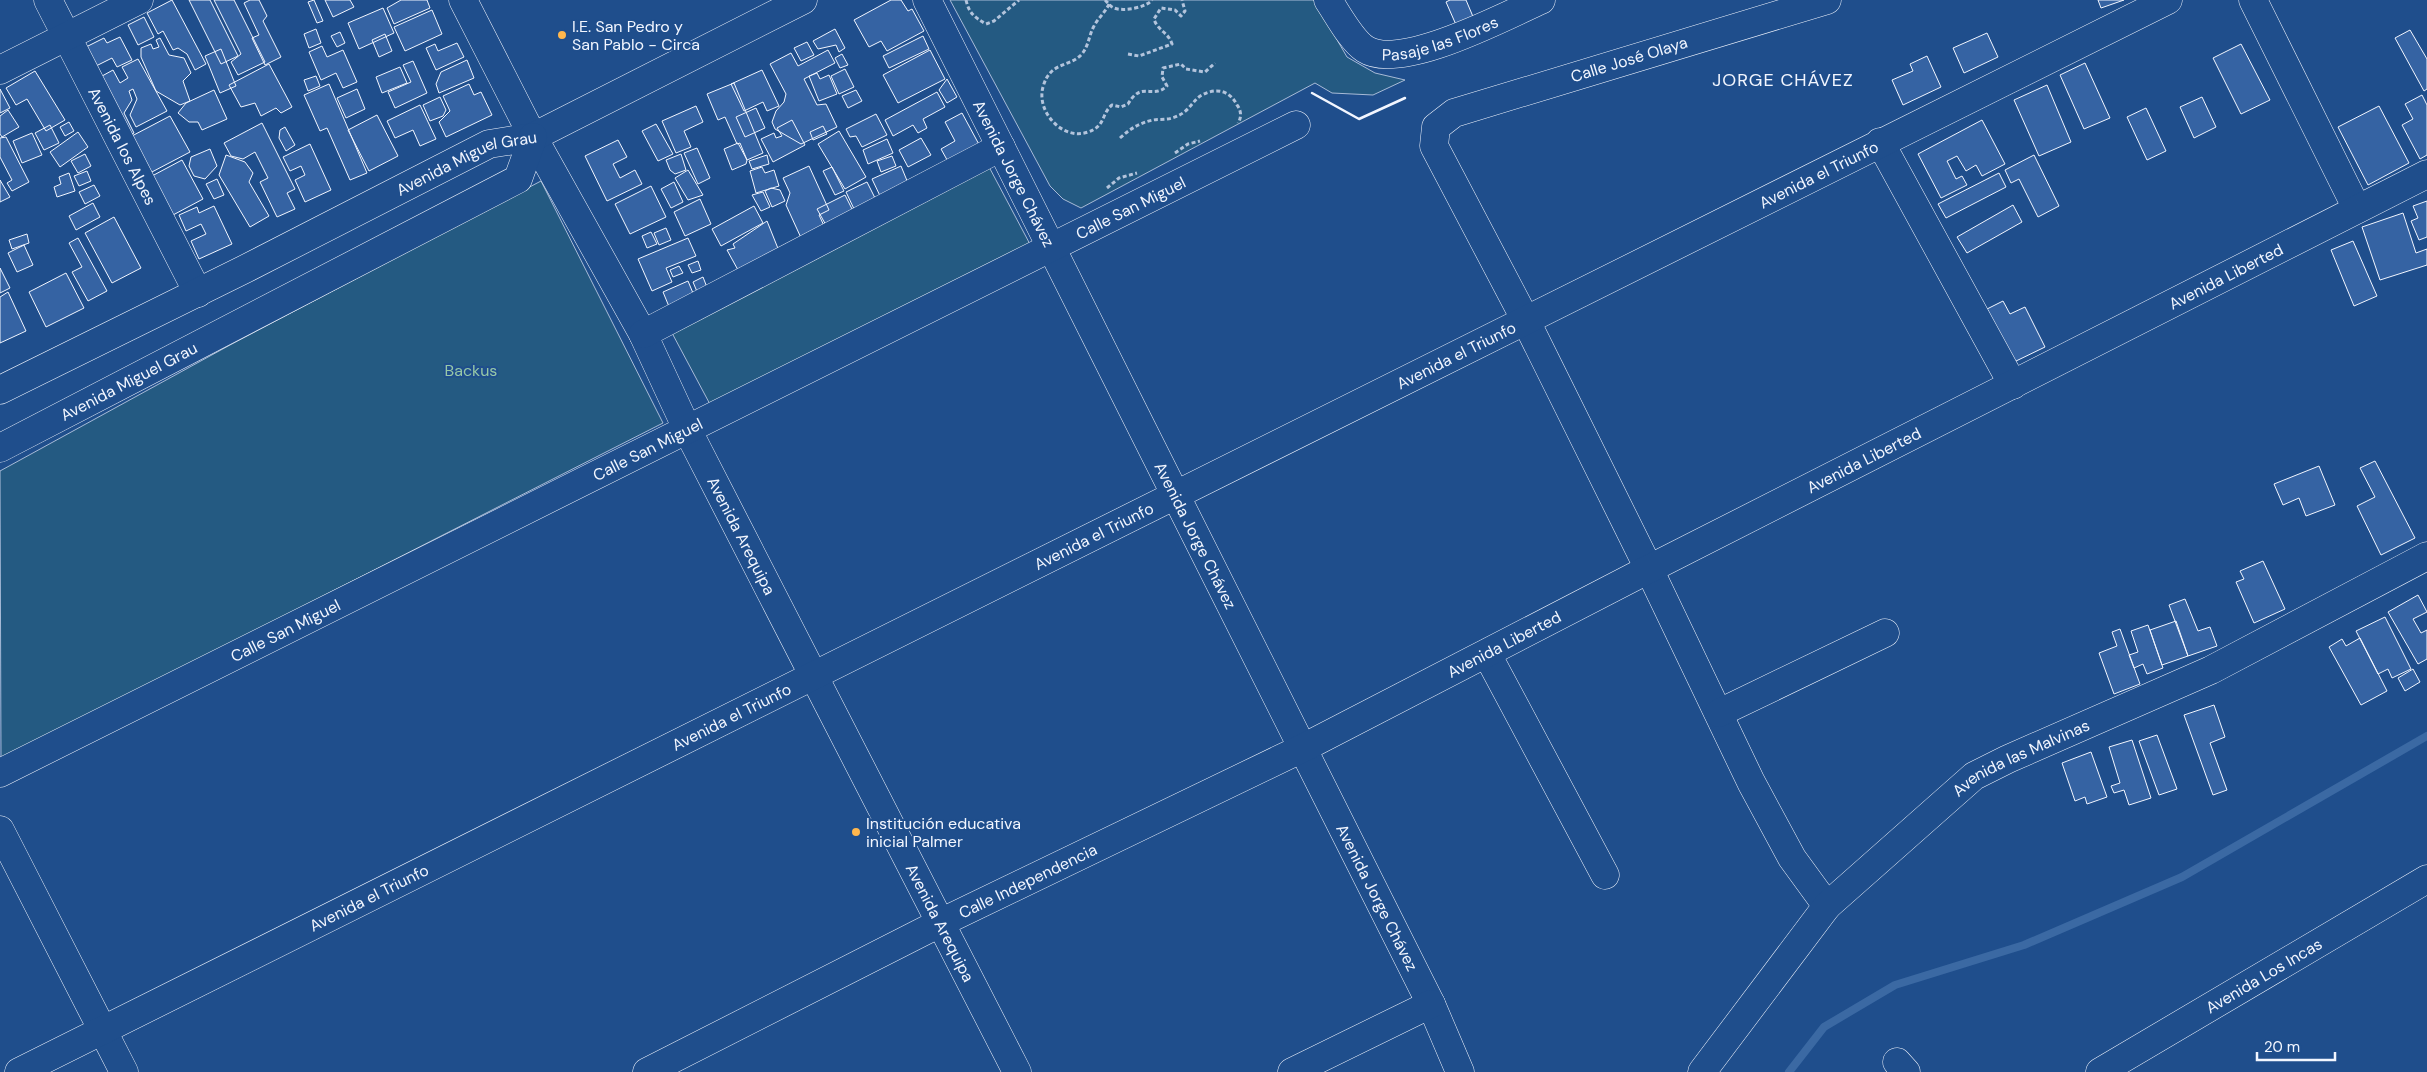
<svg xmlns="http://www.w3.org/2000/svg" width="2427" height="1072" viewBox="0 0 2427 1072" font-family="'DM Sans',sans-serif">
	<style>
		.green { fill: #245a82; stroke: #a8bbd7 }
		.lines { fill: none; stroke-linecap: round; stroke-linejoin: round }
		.stream { stroke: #3b69a3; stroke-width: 8 }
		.building { fill: #3563a3; stroke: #f2f6ff }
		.minor-casing { stroke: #f2f6ff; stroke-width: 29 }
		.path { stroke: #b3c4dc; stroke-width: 3; stroke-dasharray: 4 2.5; stroke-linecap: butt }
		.minor { stroke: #1f4e8c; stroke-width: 28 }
		.wall { stroke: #f2f6ff; stroke-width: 2.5 }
		.poi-dot { fill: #ffb74d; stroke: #1f4e8c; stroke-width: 2 }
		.labels { text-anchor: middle; stroke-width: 4; stroke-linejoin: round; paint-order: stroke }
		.poi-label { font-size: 16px; fill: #f2f6ff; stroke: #1f4e8c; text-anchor: start }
		.street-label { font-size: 16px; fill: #f2f6ff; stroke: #1f4e8c }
		.park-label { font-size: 16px; fill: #97c8a6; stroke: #1f4e8c }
		.neighbourhood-label { font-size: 18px; letter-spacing: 1px; fill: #f2f6ff; stroke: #1f4e8c }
	</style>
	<rect width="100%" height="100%" fill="#1f4e8c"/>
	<path class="green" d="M 950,0 L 1314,0 L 1347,57 L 1375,73 L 1405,80 L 1373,95 L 1332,93 L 1315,83 L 1081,208 L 1063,199 L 1050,186 Z
		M 988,165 L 1032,248 L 712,408 L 672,333 Z
		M 541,181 L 663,423 L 1,760 L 0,471 L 230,345 Z"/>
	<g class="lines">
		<path class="stream" d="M 1789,1072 L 1824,1027 L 1895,985 L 2024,945 L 2182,877 L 2427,736"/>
	</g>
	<path class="building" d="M 172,0 L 206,64 L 195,70 L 187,54 L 178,48 L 173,50 L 163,31 L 158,34 L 147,13 Z
		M 189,0 L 210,0 L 238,56 L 221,64 Z
		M 214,0 L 234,0 L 265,62 L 238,75 L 231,62 L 241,54 Z
		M 250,0 L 259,0 L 267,16 L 263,21 L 281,57 L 265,65 L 252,38 L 259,35 L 244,3 Z
		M 314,0 L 323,21 L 317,23 L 308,2 Z
		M 325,0 L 350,0 L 354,7 L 333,17 Z
		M 401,0 L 427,0 L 430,8 L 394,24 L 387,8 Z
		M 891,0 L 901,0 L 908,11 L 912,9 L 924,31 L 887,51 L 881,41 L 869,47 L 854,20 Z
		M 1450,0 L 1466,0 L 1474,19 L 1457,27 L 1446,2 Z
		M 2098,0 L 2124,0 L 2101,8 Z
		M 383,8 L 394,33 L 359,49 L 348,23 Z
		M 432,10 L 442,34 L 405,51 L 394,27 Z
		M 144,17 L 154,37 L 138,45 L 128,25 Z
		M 316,29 L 321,43 L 309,48 L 304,34 Z
		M 835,29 L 845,48 L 839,52 L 836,45 L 818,49 L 813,41 Z
		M 2410,30 L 2427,59 L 2427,89 L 2424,91 L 2395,38 Z
		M 340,32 L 345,43 L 337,47 L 331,36 Z
		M 1987,33 L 1998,57 L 1964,73 L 1953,48 Z
		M 385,34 L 392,51 L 379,57 L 372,40 Z
		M 923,36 L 929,49 L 889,68 L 883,56 Z
		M 120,37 L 132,60 L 117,67 L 112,58 L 96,66 L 86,47 L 104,38 L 107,43 Z
		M 160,38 L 169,55 L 184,58 L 191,73 L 183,81 L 190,101 L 180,105 L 156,91 L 141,57 L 141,48 L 151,44 L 153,49 L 159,47 L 156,40 Z
		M 807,42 L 814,55 L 801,61 L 794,48 Z
		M 457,43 L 464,57 L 436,70 L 426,48 L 435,44 L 438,51 Z
		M 2241,44 L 2270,100 L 2241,114 L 2213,58 Z
		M 322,46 L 327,57 L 343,50 L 357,82 L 343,88 L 336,73 L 321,80 L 309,52 Z
		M 221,49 L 236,86 L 220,93 L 205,56 Z
		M 828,50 L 835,63 L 804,79 L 817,105 L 826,104 L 837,127 L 801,144 L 775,129 L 772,122 L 776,111 L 784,102 L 786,94 L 770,64 L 791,53 L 798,66 Z
		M 930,50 L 945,79 L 898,103 L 883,75 Z
		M 842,54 L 848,65 L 840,68 L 835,58 Z
		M 1927,56 L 1941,87 L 1903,105 L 1892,80 L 1913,71 L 1910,64 Z
		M 138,59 L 167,111 L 136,127 L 130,115 L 137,99 L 133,89 L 129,91 L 132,100 L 124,113 L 134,133 L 123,138 L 93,81 L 113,70 L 120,83 L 128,78 L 122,67 Z
		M 467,60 L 474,78 L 439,93 L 436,84 L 441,72 Z
		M 413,61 L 427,93 L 395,108 L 388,92 L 411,82 L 403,65 Z
		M 2085,63 L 2110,118 L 2084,129 L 2060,75 Z
		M 269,64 L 292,107 L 281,113 L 276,108 L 261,116 L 255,103 L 241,107 L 229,85 Z
		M 400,67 L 407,83 L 382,93 L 376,77 Z
		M 845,69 L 854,87 L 839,94 L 831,76 Z
		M 762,70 L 779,106 L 767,111 L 763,102 L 744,111 L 731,84 Z
		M 35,71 L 65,120 L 46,131 L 27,99 L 16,105 L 6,88 Z
		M 817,73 L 820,79 L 829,75 L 837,94 L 819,101 L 809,76 Z
		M 316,76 L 320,86 L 308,91 L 304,80 Z
		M 947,79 L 957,97 L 947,103 L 939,90 Z
		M 734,83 L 763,153 L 747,160 L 740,143 L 737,144 L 725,117 L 718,120 L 707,94 Z
		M 329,84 L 367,173 L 350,180 L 327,128 L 320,131 L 304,95 Z
		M 469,84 L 474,95 L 481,92 L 492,115 L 446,137 L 439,122 L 450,111 L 443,96 Z
		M 2047,85 L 2071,142 L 2039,156 L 2014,100 Z
		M 0,89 L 10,108 L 0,113 Z
		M 357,89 L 365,109 L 346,118 L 337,98 Z
		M 214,90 L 227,119 L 202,130 L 198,122 L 189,122 L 178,113 L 186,103 Z
		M 856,90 L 862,101 L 848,108 L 842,96 Z
		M 937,92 L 945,107 L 923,119 L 927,128 L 918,133 L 913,125 L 893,136 L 885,120 Z
		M 2422,95 L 2427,105 L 2427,155 L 2420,159 L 2402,125 L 2413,119 L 2405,104 Z
		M 440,97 L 446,110 L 443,116 L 430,121 L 423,105 Z
		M 2202,97 L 2216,127 L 2194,138 L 2180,107 Z
		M 420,105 L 436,139 L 420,146 L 413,130 L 395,138 L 387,121 Z
		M 696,106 L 703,122 L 684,131 L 691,147 L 676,153 L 662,121 Z
		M 2379,106 L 2409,163 L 2368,185 L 2338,127 Z
		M 756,108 L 765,128 L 745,137 L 736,117 Z
		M 2146,108 L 2166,151 L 2147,160 L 2127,117 Z
		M 8,110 L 19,127 L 2,137 L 0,134 L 0,116 Z
		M 962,113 L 982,150 L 951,167 L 941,149 L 955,141 L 945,122 Z
		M 876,114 L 887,135 L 862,147 L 856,136 L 850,137 L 846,129 Z
		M 377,115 L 398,156 L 369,171 L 348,130 Z
		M 170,116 L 190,152 L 150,173 L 130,137 Z
		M 792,120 L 805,145 L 773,162 L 761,139 L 774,133 L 776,138 L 782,136 L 777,128 Z
		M 1982,120 L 2005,164 L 1982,176 L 1976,165 L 1966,171 L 1957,156 L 1947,161 L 1956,179 L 1962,176 L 1967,185 L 1941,198 L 1918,154 Z
		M 69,122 L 74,131 L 65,136 L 60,127 Z
		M 262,123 L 295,189 L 287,193 L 295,209 L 277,217 L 260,182 L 268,178 L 255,152 L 243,159 L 231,156 L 224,143 Z
		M 656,124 L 673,154 L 658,161 L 642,131 Z
		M 50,125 L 59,143 L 44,150 L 35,133 Z
		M 823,126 L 827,134 L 813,140 L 810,132 Z
		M 285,127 L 295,145 L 286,151 L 279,138 L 280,130 Z
		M 839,131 L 866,177 L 845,189 L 818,144 Z
		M 78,132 L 88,147 L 60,167 L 50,152 Z
		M 32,133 L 42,155 L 22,163 L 13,141 Z
		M 6,137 L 29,182 L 12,191 L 7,183 L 12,180 L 0,157 L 0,138 Z
		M 921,138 L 931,155 L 908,167 L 899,150 Z
		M 887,139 L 893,153 L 868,164 L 863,150 Z
		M 618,140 L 627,157 L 613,164 L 620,178 L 635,170 L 642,184 L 607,201 L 585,156 Z
		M 738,143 L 747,160 L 746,164 L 732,170 L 724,149 Z
		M 310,144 L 331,190 L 305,202 L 295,180 L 305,175 L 301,166 L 290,171 L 283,157 Z
		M 697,148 L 710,178 L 698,184 L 684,153 Z
		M 210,149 L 217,166 L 205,179 L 194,176 L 189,166 L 191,157 Z
		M 85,154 L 91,166 L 78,173 L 71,161 Z
		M 681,154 L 686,170 L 675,174 L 670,170 L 666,160 Z
		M 226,155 L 245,162 L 253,173 L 249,182 L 269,216 L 250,227 L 219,175 Z
		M 767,155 L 769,164 L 752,169 L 749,161 Z
		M 2034,155 L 2059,206 L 2038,217 L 2019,179 L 2011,183 L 2005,170 Z
		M 892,156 L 896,166 L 881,172 L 877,161 Z
		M 182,160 L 203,199 L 173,215 L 152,176 Z
		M 809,166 L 829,210 L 819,215 L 826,230 L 802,240 L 786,205 L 790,193 L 783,178 Z
		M 901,166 L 910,188 L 882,200 L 872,179 Z
		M 762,167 L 765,173 L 774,170 L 779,186 L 756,193 L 750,171 Z
		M 832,167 L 844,191 L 835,195 L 823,171 Z
		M 688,170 L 703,195 L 688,200 L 675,178 Z
		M 87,171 L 91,181 L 79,186 L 74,176 Z
		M 69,173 L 75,191 L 57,197 L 54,187 L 61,184 L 59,177 Z
		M 1999,173 L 2006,187 L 1946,218 L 1938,204 Z
		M 217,179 L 224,195 L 214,199 L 206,184 Z
		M 0,180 L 10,197 L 0,202 Z
		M 674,182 L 683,202 L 671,208 L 661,189 Z
		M 867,182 L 876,200 L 855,211 L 846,192 Z
		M 94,185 L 100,196 L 85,204 L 79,192 Z
		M 651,186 L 666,217 L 630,234 L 615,204 Z
		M 771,188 L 780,190 L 785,201 L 772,207 L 765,191 Z
		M 763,192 L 770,207 L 761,211 L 752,195 Z
		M 845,195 L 854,213 L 827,227 L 817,209 Z
		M 700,199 L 711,224 L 685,236 L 674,212 Z
		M 2427,201 L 2427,237 L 2419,240 L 2411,221 L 2418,218 L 2413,206 Z
		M 93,203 L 100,217 L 76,230 L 69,216 Z
		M 2013,205 L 2022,222 L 1967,253 L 1957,237 Z
		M 214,206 L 232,244 L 199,259 L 191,241 L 206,234 L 201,224 L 186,231 L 179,215 L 197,207 L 199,213 Z
		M 754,206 L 763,223 L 721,246 L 712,229 Z
		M 2403,213 L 2416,253 L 2427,249 L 2427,265 L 2380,280 L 2362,227 Z
		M 114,217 L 141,268 L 112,283 L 85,233 Z
		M 767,221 L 781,256 L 738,270 L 727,250 L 735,248 L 733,244 Z
		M 666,228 L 671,240 L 659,245 L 654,233 Z
		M 651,232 L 657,244 L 647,248 L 642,236 Z
		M 27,234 L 29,243 L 12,249 L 9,240 Z
		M 78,238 L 107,291 L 88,301 L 72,272 L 82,267 L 69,243 Z
		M 688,238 L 696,256 L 666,268 L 672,282 L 652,291 L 638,259 Z
		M 2353,241 L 2377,296 L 2354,306 L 2331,250 Z
		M 24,245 L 33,265 L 17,272 L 8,253 Z
		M 698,261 L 701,270 L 692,273 L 688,265 Z
		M 679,266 L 683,273 L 673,277 L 670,270 Z
		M 0,268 L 10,288 L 0,293 Z
		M 66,273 L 84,308 L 46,327 L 29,292 Z
		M 703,277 L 708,290 L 698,294 L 693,282 Z
		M 688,281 L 695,298 L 670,309 L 663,292 Z
		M 8,292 L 26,331 L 0,343 L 0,297 Z
		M 2003,301 L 2010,314 L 2025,307 L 2045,347 L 2014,362 L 1987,309 Z
		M 2375,461 L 2415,538 L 2381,555 L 2357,506 L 2375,497 L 2360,468 Z
		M 2319,466 L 2335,505 L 2306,516 L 2299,498 L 2283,505 L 2274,484 Z
		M 2263,561 L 2285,609 L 2254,623 L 2236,582 L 2244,579 L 2240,571 Z
		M 2418,595 L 2427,612 L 2413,619 L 2421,633 L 2427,630 L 2427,659 L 2418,664 L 2388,612 Z
		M 2185,599 L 2198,631 L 2210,627 L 2217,646 L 2188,656 L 2169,605 Z
		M 2385,617 L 2411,669 L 2392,678 L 2388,669 L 2378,674 L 2356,631 Z
		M 2176,621 L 2188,656 L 2162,665 L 2150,630 Z
		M 2148,625 L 2163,668 L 2147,674 L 2143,664 L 2134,668 L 2129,655 L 2138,652 L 2131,631 Z
		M 2120,629 L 2140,684 L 2114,694 L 2099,653 L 2117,646 L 2112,632 Z
		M 2360,638 L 2387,691 L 2361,705 L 2329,647 L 2342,639 L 2346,646 Z
		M 2413,669 L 2420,682 L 2405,691 L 2398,678 Z
		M 2214,705 L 2225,737 L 2210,743 L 2227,790 L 2213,795 L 2184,715 Z
		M 2157,735 L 2177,789 L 2159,795 L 2139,741 Z
		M 2132,740 L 2151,798 L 2129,805 L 2124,790 L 2114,793 L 2111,786 L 2120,783 L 2109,747 Z
		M 2091,752 L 2107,797 L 2087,804 L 2085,797 L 2075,801 L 2062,763 Z"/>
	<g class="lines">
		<g class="minor-casing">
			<g id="minor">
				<path id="s1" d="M 48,0 L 198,293"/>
				<path id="s2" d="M 463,0 L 533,137 L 643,334 L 687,429 L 1017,1072"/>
				<path id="s3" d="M 927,0 L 1431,1004 L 1460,1072"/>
				<path id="s4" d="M 1328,0 C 1337,13 1351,40 1365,49 C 1400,72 1505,16 1541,0"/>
				<path d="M 1827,0 L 1454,113 L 1436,127 L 1434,146 L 1525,319 L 1649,569 L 1751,782 L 1792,858 L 1827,906"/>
				<path d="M 2253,0 L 2357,209"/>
				<path d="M 0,70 L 139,0"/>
				<path d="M 1880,142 L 2013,385"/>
				<path d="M 643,334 L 1001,147"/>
				<path id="s5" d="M 0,390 L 245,269 L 489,144 L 533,137 L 803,0"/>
				<path id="s6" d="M 0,448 L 518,179 L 533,137"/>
				<path d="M 1487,654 L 1605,875"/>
				<path d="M 1719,713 L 1885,633"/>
				<path id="s7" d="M 0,773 L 1296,125"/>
				<path d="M 0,830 L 124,1072"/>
				<path d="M 1897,1062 L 1906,1072"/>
				<path id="s8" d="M 19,1072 L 2168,0"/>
				<path id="s9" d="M 647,1072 L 940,923 L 1303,748 L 1649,569 L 2427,174"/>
				<path d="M 1292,1072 L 1431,1004"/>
				<path id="s10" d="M 1702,1072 L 1827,906 L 1974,776 L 2008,759 L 2211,670 L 2427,556"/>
				<path id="s11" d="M 2100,1072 L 2427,879"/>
			</g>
		</g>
		<path class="path" d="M 966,0 C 969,13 974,17 986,24 L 994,21 L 1019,0
			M 1105,0 C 1108,3 1111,7 1114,8 C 1124,12 1147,7 1152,0
			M 1109,4 C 1105,13 1098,18 1094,26 C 1089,35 1089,45 1082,54 C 1069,68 1050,61 1043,87 C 1036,112 1063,141 1088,132 C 1106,126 1101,114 1112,105 L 1121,107 L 1128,104 C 1142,80 1152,100 1167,86 L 1162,77 L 1163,68 L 1181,64 L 1186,69 L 1205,72 L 1215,63
			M 1128,54 L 1139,56 L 1172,44 C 1169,33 1157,30 1154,19 L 1161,8 L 1175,10 L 1181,16 L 1185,11 L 1182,0
			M 1120,138 C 1130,129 1139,123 1153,120 C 1159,119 1166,120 1172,118 C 1190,113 1192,100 1202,95 C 1217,87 1230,91 1237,105 C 1241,110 1242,117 1238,123
			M 1175,153 L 1188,144 L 1200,141
			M 1107,188 L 1119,178 L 1137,173"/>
		<use href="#minor" class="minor"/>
		<path class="wall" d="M 1312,93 L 1359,119 L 1405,98"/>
	</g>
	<g class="poi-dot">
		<circle cx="562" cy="35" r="5"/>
		<circle cx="856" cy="832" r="5"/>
	</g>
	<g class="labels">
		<g class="poi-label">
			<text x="572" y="32">I.E. San Pedro y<tspan x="572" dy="18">San Pablo - Circa</tspan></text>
			<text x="866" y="829">Institución educativa<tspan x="866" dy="18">inicial Palmer</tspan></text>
		</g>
		<g class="street-label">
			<text dy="6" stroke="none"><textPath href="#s4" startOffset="140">Pasaje las Flores</textPath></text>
			<text transform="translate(1629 59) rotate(-17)" y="6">Calle José Olaya</text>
			<text dy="6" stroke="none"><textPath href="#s1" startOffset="164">Avenida los Alpes</textPath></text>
			<text dy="6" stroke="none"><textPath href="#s5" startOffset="520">Avenida Miguel Grau</textPath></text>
			<text dy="6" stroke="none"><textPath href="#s3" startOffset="194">Avenida Jorge Chávez</textPath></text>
			<text dy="6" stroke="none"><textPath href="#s8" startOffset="2011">Avenida el Triunfo</textPath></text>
			<text dy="6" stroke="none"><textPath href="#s7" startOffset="1264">Calle San Miguel</textPath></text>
			<text dy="6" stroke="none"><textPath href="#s9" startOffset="1768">Avenida Liberted</textPath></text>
			<text dy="6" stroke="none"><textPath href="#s8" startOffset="1606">Avenida el Triunfo</textPath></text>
			<text dy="6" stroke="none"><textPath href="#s6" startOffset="145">Avenida Miguel Grau</textPath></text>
			<text dy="6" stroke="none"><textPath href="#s7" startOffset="724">Calle San Miguel</textPath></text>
			<text dy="6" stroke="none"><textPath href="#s9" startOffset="1362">Avenida Liberted</textPath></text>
			<text dy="6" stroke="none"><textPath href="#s2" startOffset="604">Avenida Arequipa</textPath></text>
			<text dy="6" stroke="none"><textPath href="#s3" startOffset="599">Avenida Jorge Chávez</textPath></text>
			<text dy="6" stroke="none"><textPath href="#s8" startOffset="1201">Avenida el Triunfo</textPath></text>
			<text dy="6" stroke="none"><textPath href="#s7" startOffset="319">Calle San Miguel</textPath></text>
			<text dy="6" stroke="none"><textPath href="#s9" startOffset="958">Avenida Liberted</textPath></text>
			<text dy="6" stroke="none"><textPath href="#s8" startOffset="796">Avenida el Triunfo</textPath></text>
			<text dy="6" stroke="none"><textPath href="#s10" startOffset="454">Avenida las Malvinas</textPath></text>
			<text dy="6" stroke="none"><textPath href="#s9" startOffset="426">Calle Independencia</textPath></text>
			<text dy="6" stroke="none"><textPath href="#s3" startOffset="1004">Avenida Jorge Chávez</textPath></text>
			<text dy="6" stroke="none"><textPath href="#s8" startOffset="391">Avenida el Triunfo</textPath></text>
			<text dy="6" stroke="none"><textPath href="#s2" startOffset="1039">Avenida Arequipa</textPath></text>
			<text dy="6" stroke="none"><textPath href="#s11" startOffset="190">Avenida Los Incas</textPath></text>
		</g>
		<g class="park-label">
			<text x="471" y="376">Backus</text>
		</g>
		<g class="neighbourhood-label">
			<text x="1783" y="86">JORGE CHÁVEZ</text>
		</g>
	</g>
	<path d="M2257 1052v8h78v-8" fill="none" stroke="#f2f6ff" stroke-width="2.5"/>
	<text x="2264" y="1052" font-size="15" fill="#f2f6ff" stroke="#1f4e8c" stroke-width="4" paint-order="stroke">20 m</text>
</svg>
